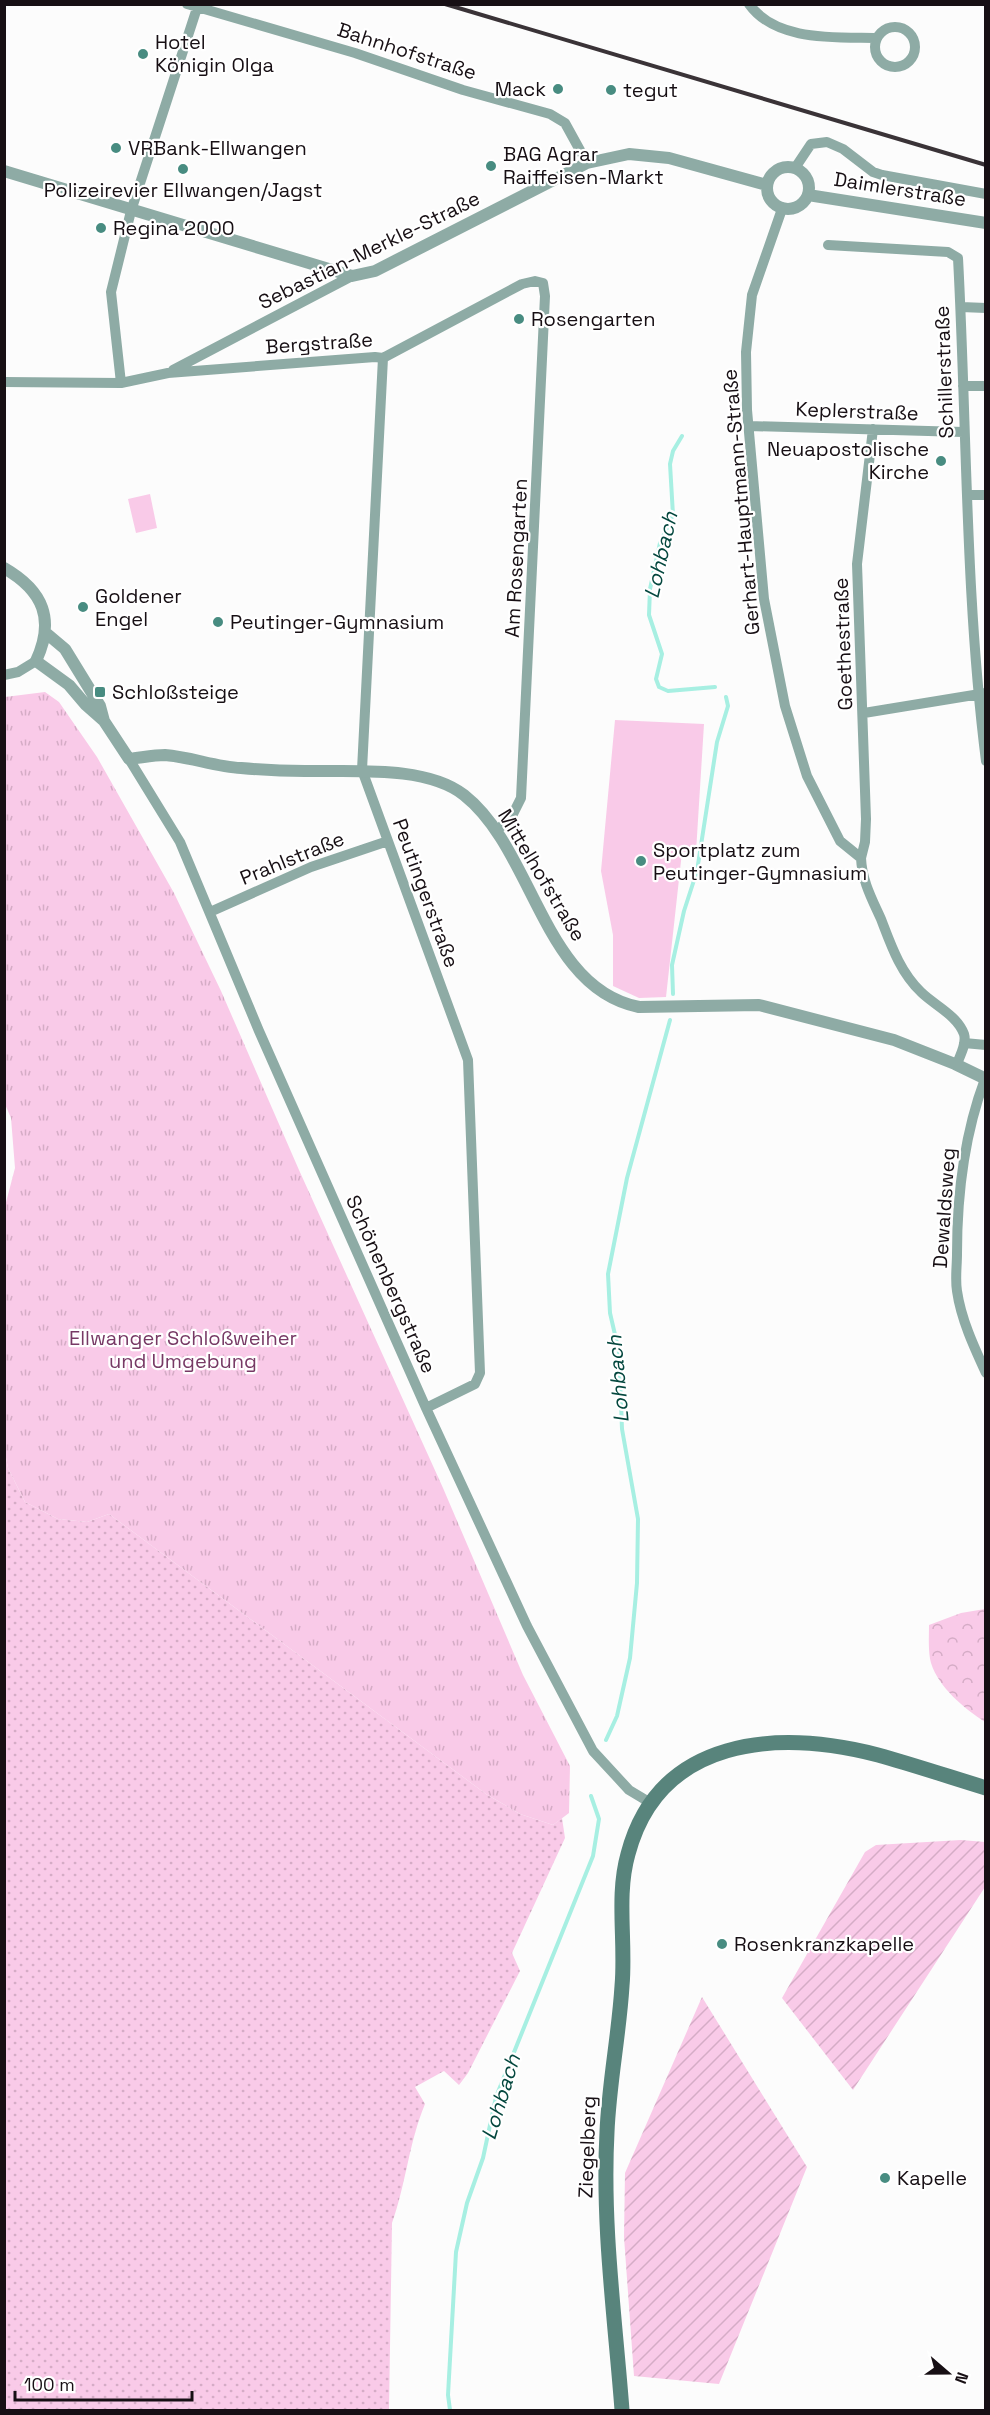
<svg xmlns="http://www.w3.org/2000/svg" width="990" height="2415" viewBox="0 0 990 2415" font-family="'Space Grotesk',sans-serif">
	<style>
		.grass { fill: url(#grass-dots) }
		.forest { fill: url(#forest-crowns) }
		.park { fill: url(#park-tufts) }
		.garden { fill: url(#garden-furrows) }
		.pitch { fill: #f9cae8 }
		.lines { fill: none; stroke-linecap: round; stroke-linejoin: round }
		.stream { stroke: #a7efe2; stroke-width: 4 }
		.minor { stroke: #8eaba5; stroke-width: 10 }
		.tertiary { stroke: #8eaba5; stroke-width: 12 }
		.secondary { stroke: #58847c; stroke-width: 15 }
		.rail { stroke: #3a3337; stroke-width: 4 }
		.poi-dot { fill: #488c81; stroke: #fff; stroke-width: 2 }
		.labels { text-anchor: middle; stroke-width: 4.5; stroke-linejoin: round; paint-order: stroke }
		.poi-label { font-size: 20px; fill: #170f14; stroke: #fff; text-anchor: start }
		.street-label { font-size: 20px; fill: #170f14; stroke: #fff }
		.park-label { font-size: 20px; fill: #773965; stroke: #fff }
		.water-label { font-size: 21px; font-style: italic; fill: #04473e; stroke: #fff }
	</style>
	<defs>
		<pattern id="grass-dots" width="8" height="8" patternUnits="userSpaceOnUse" patternTransform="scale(1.5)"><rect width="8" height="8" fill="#f9cae8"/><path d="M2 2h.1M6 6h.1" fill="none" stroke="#d5acc6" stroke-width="1.8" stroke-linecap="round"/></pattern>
		<pattern id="forest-crowns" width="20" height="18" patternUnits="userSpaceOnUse" patternTransform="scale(1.5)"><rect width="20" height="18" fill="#f9cae8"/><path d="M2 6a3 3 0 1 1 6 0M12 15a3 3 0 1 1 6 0" fill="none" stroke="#d5acc6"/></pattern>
		<pattern id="park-tufts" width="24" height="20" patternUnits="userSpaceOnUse" patternTransform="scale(1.5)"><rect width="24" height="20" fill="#f9cae8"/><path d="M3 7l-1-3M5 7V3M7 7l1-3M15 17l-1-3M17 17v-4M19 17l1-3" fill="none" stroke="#d5acc6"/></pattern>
		<pattern id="garden-furrows" width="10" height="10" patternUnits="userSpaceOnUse" patternTransform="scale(1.5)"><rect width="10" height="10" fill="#f9cae8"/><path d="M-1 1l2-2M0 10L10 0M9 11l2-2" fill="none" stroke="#d5acc6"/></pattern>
	</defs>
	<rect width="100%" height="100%" fill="#fcfcfc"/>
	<path class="grass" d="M 4,1447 L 8,1468 L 25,1502 L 58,1519 L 87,1522 L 109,1514 L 486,1794 L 520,1814 L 553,1825 L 562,1818 L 565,1838 L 512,1953 L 520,1971 L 468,2073 L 459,2085 L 444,2071 L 415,2087 L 425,2104 C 409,2142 406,2184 392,2223 L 389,2410 L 5,2410 Z"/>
	<path class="forest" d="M 985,1609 L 986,1609 L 985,1722 C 964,1708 939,1688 931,1663 C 928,1652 929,1637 929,1625 L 961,1613 Z"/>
	<path class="park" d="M 45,692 L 59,702 L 97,757 L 174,893 L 221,991 L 299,1170 L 443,1488 L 523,1675 L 570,1766 L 569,1813 L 553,1825 L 520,1814 L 486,1794 L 109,1514 L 87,1522 L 58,1519 L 25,1502 L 8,1468 L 4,1447 L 4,1210 L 15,1168 L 11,1118 L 4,1102 L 5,697 Z"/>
	<path class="garden" d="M 961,1840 L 985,1842 L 985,1887 L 853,2090 L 782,1998 L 865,1852 L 876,1845 Z
		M 702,1997 L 807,2167 L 719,2384 L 634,2376 L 624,2237 L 625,2173 Z"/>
	<path class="pitch" d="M 150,494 L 157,528 L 136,533 L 128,499 Z
		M 615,720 L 704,724 L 696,852 L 682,852 L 666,997 L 639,998 L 613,986 L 613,935 L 601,871 Z"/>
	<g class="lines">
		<path class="stream" d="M 682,436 L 673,451 L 670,464 L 673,515 L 660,543 L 650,589 L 649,615 L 662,654 L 656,679 L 659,687 L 668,691 L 715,687
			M 673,994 L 672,965 L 684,911 L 697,871 L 717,742 L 728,706 L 726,697
			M 606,1740 L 617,1716 L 630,1658 L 637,1583 L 638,1519 L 622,1429 L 619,1352 L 610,1313 L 608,1274 L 627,1178 L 670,1020
			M 450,2410 L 448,2395 L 456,2252 L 467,2203 L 483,2158 L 496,2097 L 593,1856 L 599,1819 L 591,1796"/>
		<path class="minor" d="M 187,4 L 355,53 L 463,90 L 550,114 L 565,123 L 587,163
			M 749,4 C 776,42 836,37 877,38
			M875 47a20 20 0 1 1 40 0a20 20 0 1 1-40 0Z
			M 795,168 L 811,144 L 827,142 L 843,149 L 873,172 L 882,175 L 986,194
			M 782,209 L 752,295 L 746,352 L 747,410 L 764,599 L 785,706 L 807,776 L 840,841 L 861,858 C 862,881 872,899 881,919 C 891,945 900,972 921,992 C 934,1005 957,1015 964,1034 C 967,1044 960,1055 957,1064
			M 828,245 L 948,252 L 958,258 C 967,426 965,595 986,761
			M 961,307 L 986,308
			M 383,358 L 362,770 L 468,1060 L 480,1373 L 475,1384 L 426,1408
			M 173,370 L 352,276
			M 4,382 L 121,383 L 168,373 L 375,357 L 383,358 L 522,284 L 535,281 L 543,283 L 545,296 L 521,798 L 511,818 L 497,830
			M 121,383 L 111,292 L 131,211 L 197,8
			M 963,386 L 986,386
			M 749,426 L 963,432
			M 969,495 L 986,495
			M 4,675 L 18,672 L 36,661
			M 864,713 L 986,693
			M 129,759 L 180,842 L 259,1031 L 426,1408 L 527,1626 L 593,1751 L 629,1790 L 649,1802
			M 861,858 L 865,842 L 866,819 L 857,564 L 873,429
			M 210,912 L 311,867 L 388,841
			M 964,1043 L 986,1045
			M 985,1079 C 964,1135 957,1195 957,1254 C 957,1266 955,1279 957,1291 C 961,1319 974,1347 986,1373"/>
		<path class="tertiary" d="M767 188a21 21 0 1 1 42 0a21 21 0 1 1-42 0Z
			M 4,171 L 352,276 L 375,271 L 587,163 L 629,154 L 669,158 L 767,185
			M 808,195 L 986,223
			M 4,568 C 44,591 55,620 36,661 L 69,685 L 86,705 L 103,720
			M 46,633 L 65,649 L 100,706 L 104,721 L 129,759 C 140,758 153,755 165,755 C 191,757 216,767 241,768 C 263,770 284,771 305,771 C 352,772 426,765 464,795 C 534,850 543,988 639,1007 L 759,1005 L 894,1040 L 955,1064 L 986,1079"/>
		<path class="secondary" d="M 622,2410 C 615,2318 602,2225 607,2132 C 609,2083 619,2035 622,1986 C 626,1942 616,1896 628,1854 C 659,1737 777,1729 878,1755 C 914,1765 950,1777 986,1788"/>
		<path class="rail" d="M 445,4 L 986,165"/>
	</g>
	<g class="poi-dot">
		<circle cx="143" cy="54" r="6"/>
		<circle cx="558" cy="89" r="6"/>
		<circle cx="611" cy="90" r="6"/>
		<circle cx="116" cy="148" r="6"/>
		<circle cx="491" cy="166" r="6"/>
		<circle cx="183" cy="169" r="6"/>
		<circle cx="101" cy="228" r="6"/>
		<circle cx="519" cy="319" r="6"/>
		<circle cx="941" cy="461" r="6"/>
		<circle cx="83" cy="607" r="6"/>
		<circle cx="218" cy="622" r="6"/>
		<rect x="94" y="686" width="12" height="12" rx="3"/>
		<circle cx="641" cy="861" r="6"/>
		<circle cx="722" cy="1944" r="6"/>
		<circle cx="885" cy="2178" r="6"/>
	</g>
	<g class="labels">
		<g class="poi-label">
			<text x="155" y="49">Hotel<tspan x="155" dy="23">Königin Olga</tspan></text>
			<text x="546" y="96" text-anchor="end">Mack</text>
			<text x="623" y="97">tegut</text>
			<text x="128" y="155">VRBank-Ellwangen</text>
			<text x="503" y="161">BAG Agrar<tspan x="503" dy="23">Raiffeisen-Markt</tspan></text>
			<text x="183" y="197" text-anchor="middle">Polizeirevier Ellwangen/Jagst</text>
			<text x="113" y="235">Regina 2000</text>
			<text x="531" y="326">Rosengarten</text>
			<text x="929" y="456" text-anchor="end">Neuapostolische<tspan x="929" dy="23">Kirche</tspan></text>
			<text x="95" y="603">Goldener<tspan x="95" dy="23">Engel</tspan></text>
			<text x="230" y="629">Peutinger-Gymnasium</text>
			<text x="112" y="699">Schloßsteige</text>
			<text x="653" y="857">Sportplatz zum<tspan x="653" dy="23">Peutinger-Gymnasium</tspan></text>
			<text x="734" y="1951">Rosenkranzkapelle</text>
			<text x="897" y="2185">Kapelle</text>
		</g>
		<g class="street-label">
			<text transform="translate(407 51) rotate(18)" y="7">Bahnhofstraße</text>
			<text transform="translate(900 189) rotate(9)" y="7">Daimlerstraße</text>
			<text transform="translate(369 250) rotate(-26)" y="7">Sebastian-Merkle-Straße</text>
			<text transform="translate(319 343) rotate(-4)" y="7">Bergstraße</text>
			<text transform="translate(944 372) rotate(-92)" y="7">Schillerstraße</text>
			<text transform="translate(857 411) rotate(2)" y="7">Keplerstraße</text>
			<text transform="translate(741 502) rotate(-95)" y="7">Gerhart-Hauptmann-Straße</text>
			<text transform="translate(516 558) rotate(-87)" y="7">Am Rosengarten</text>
			<text transform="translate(843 644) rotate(-92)" y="7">Goethestraße</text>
			<text transform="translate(292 858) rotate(-22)" y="7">Prahlstraße</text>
			<text transform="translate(542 875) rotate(59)" y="7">Mittelhofstraße</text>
			<text transform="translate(426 893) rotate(70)" y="7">Peutingerstraße</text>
			<text transform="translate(944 1208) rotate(-86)" y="7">Dewaldsweg</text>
			<text transform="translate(391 1284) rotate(66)" y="7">Schönenbergstraße</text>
			<text transform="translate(587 2147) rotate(-88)" y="7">Ziegelberg</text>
		</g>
		<g class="park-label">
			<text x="183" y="1345">Ellwanger Schloßweiher<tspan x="183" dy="23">und Umgebung</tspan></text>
		</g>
		<g class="water-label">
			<text transform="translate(661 555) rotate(-77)" y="7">Lohbach</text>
			<text transform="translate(618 1379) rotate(-95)" y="7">Lohbach</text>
			<text transform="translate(501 2097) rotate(-73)" y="7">Lohbach</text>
		</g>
	</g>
	<rect width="990" height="2415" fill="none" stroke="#170f14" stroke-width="12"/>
	<g transform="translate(948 2373) rotate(110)" stroke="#ffffff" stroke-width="4.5" paint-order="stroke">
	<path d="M0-4.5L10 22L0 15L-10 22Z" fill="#170f14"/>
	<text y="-9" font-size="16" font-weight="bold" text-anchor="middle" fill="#170f14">N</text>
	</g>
	<path d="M15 2391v9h177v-9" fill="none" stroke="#170f14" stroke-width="3"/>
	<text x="24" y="2391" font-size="18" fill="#170f14" stroke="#ffffff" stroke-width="4.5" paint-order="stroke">100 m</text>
</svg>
